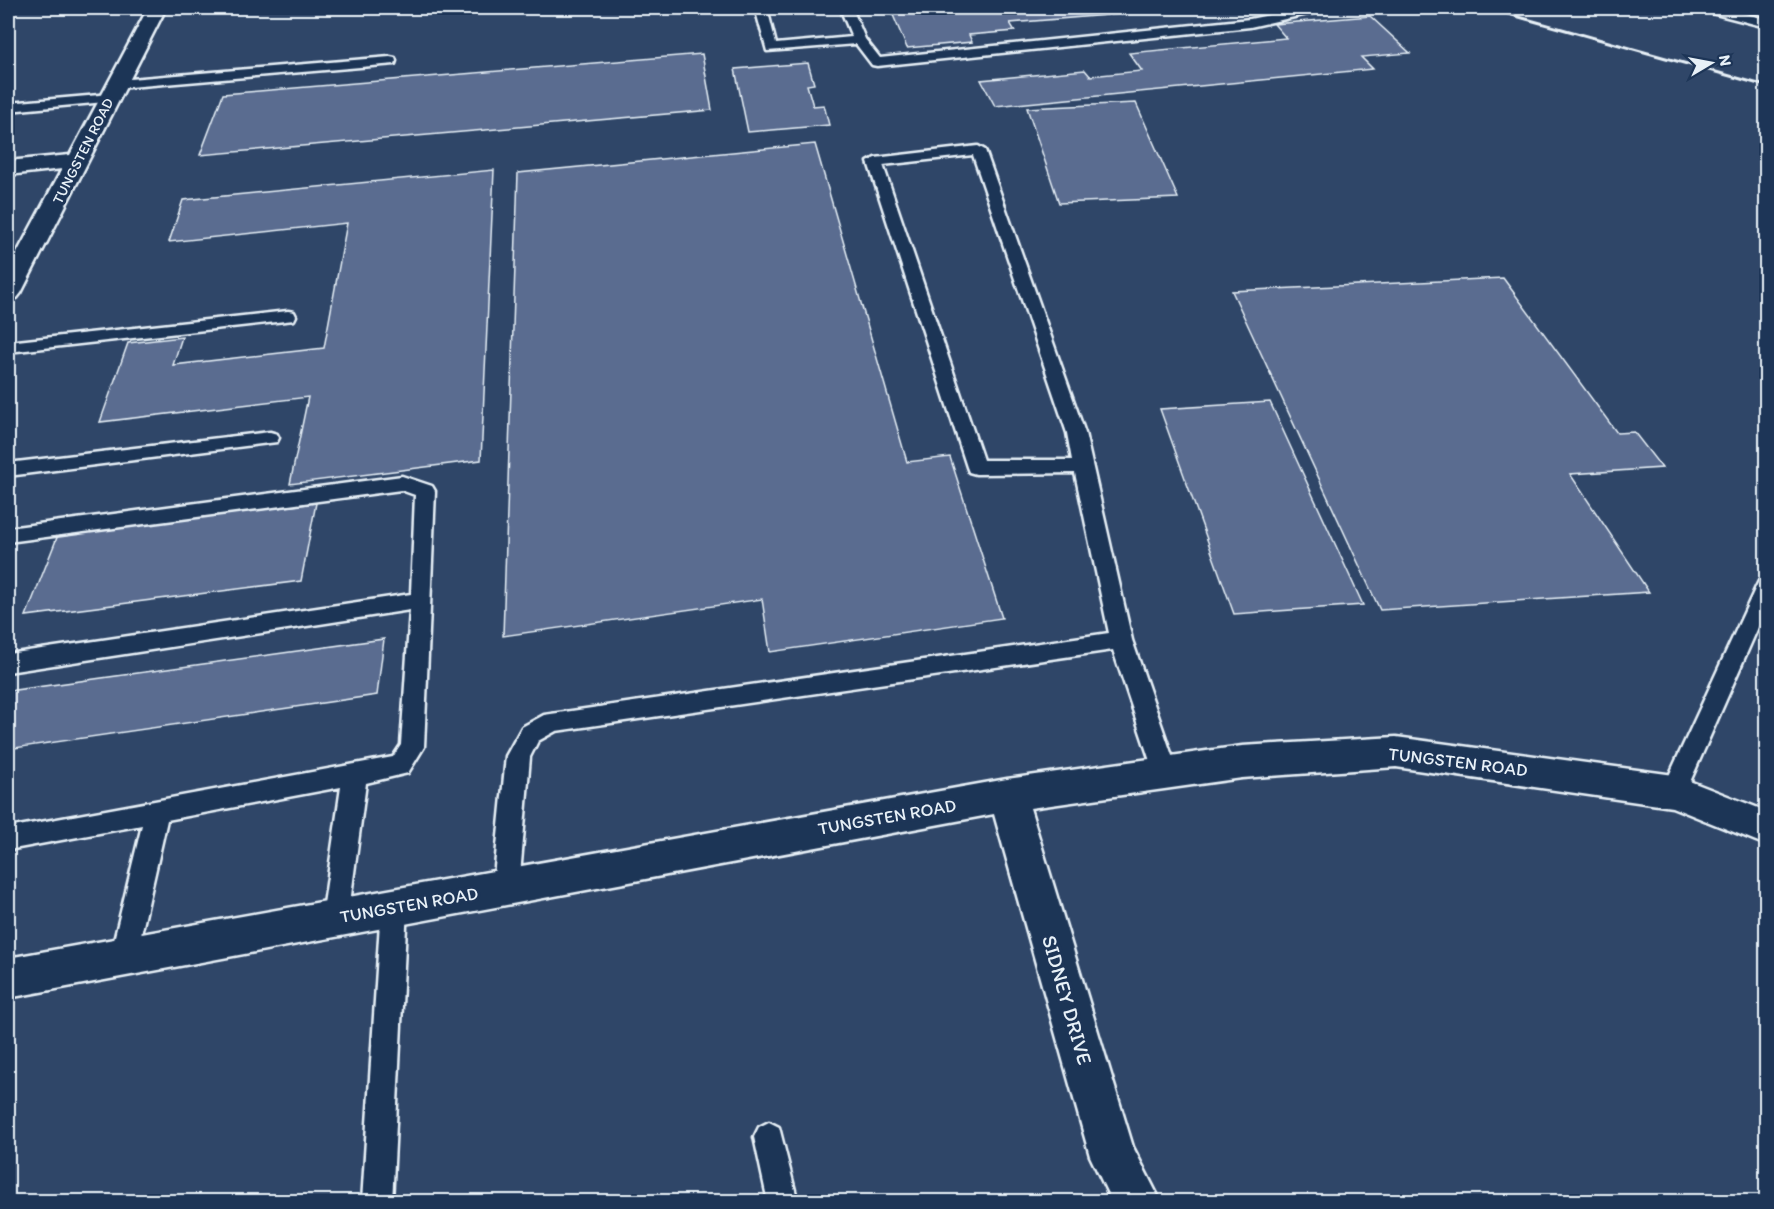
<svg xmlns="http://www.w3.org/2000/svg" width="1774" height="1209" viewBox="0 0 1774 1209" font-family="Itim,sans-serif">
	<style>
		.building { fill: #5a6c90; stroke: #e8f1f8; stroke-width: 1.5 }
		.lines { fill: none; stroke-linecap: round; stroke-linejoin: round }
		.service-casing { stroke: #e8f1f8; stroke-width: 5 }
		.minor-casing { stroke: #e8f1f8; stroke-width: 5 }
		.service { fill: #1d3557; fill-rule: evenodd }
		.minor { fill: #1d3557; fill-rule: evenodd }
		.rail { stroke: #e8f1f8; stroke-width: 3 }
		.labels { text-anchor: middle; stroke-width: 6; stroke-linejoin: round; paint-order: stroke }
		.far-street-label { font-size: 15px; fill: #e8f1f8; stroke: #1d3557 }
		.street-label { font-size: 18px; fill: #e8f1f8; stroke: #1d3557 }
		.near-street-label { font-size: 21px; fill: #e8f1f8; stroke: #1d3557 }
	</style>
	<rect width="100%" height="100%" fill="#2f4668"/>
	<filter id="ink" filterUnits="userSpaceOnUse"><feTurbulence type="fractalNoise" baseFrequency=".0167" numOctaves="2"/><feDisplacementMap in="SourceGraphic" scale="12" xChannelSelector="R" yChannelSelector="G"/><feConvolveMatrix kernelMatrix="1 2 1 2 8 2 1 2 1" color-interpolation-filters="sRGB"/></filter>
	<g filter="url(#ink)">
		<path class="building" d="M 890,8 L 1102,8 L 1107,15 L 1010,23 L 1015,31 L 969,35 L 972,42 L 907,48 Z
			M 1104,8 L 1208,8 L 1110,15 Z
			M 1370,16 L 1410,53 L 1361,57 L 1373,69 L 995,106 L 981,80 L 1085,70 L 1090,76 L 1142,71 L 1129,53 L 1286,38 L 1274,24 Z
			M 702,54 L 712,110 L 200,155 L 223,94 Z
			M 808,63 L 814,84 L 807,85 L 813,106 L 824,105 L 829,125 L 748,132 L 735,69 Z
			M 1136,103 L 1178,198 L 1059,203 L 1027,108 Z
			M 815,144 L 907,462 L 950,457 L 1002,618 L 770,652 L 762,599 L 503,636 L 518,173 Z
			M 494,170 L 481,460 L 290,484 L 308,397 L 100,422 L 128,343 L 182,337 L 173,365 L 324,348 L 347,223 L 169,242 L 183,200 Z
			M 1503,278 L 1617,433 L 1634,432 L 1662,468 L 1570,474 L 1649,592 L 1380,610 L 1232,291 Z
			M 1270,402 L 1363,605 L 1234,614 L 1160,409 Z
			M 316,503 L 301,581 L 26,616 L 58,535 Z
			M 384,639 L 377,695 L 8,749 L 8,691 Z"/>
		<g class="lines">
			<g class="service-casing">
				<path id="service" d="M 755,8 L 767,8 L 776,44 L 852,37 L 840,8 L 852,8 L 865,39 L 880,58 L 1250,19 L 1303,8 L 1323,8 L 1321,11 L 1250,27 L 877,66 L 872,65 L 856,44 L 767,51 Z
					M 1702,8 L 1720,8 L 1766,19 L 1766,27 L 1704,11 Z
					M 390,57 L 395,58 L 396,61 L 395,64 L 118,88 L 111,84 L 118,80 Z
					M 111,94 L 118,98 L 116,101 L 8,111 L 8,103 Z
					M 978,146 L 985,150 L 1085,433 L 1132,640 L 1178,773 L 1174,780 L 1166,783 L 1158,780 L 1154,773 L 1113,650 L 556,731 L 538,741 L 530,757 L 519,887 L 515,895 L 506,899 L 497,895 L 493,887 L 506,756 L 522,727 L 544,715 L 1109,633 L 1075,473 L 976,474 L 969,472 L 967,467 L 868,162 L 875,158 ZM 973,155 L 1067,433 L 1072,460 L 983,460 L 883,165 Z
					M 288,311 L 294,312 L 296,316 L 294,320 L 8,352 L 8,342 Z
					M 270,432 L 277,434 L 279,438 L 277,442 L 8,476 L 8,463 Z
					M 402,476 L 432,486 L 435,491 L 424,747 L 408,773 L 366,783 L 348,918 L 344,927 L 335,930 L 326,927 L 322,918 L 341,787 L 167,820 L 136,957 L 132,966 L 123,970 L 114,966 L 110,957 L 142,825 L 8,850 L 8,828 L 393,757 L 401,745 L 410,610 L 8,672 L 8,654 L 411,594 L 415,495 L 401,490 L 8,542 L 8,528 Z
					M 1766,579 L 1766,609 L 1686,791 L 1682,798 L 1674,801 L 1666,798 L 1662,791 L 1756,587 L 1759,581 Z
					M 394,895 L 403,899 L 407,907 L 392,1202 L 362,1202 L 381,907 L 385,899 Z
					M 769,1122 L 779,1127 L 798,1202 L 768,1202 L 754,1137 L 759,1127 Z"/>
			</g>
			<g class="minor-casing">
				<path id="minor" d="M 148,8 L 166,8 L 21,293 L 17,298 L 8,301 L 8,270 L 62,169 L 8,175 L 8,161 L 70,155 Z
					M 1396,737 L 1674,775 L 1766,811 L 1766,845 L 1672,807 L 1396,767 L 1242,778 L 1030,808 L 1133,1147 L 1161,1202 L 1112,1202 L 1090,1156 L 994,814 L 8,998 L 8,958 L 1007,779 L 1242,746 Z"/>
			</g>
			<use href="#service" class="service"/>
			<use href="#minor" class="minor"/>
			<path class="rail" d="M 1487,8 L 1766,86"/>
		</g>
	</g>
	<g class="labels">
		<g class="far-street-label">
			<text transform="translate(83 151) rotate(-63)" y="5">TUNGSTEN ROAD</text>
		</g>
		<g class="street-label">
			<text transform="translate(1458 762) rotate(7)" y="6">TUNGSTEN ROAD</text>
			<text transform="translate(887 817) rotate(-10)" y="6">TUNGSTEN ROAD</text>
			<text transform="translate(409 905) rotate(-10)" y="6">TUNGSTEN ROAD</text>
		</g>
		<g class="near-street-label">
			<text transform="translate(1067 1000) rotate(74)" y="7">SIDNEY DRIVE</text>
		</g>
	</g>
	<rect width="1774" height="1209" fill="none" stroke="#1d3557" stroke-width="30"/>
	<rect x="15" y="15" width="1744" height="1179" fill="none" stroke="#e8f1f8" stroke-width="2" filter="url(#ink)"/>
	<g transform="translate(1711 63) rotate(80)" stroke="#1d3557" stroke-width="4.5" paint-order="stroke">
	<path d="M0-4.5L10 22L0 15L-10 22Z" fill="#e8f1f8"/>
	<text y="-9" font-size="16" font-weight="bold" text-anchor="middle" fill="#e8f1f8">N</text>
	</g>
</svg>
